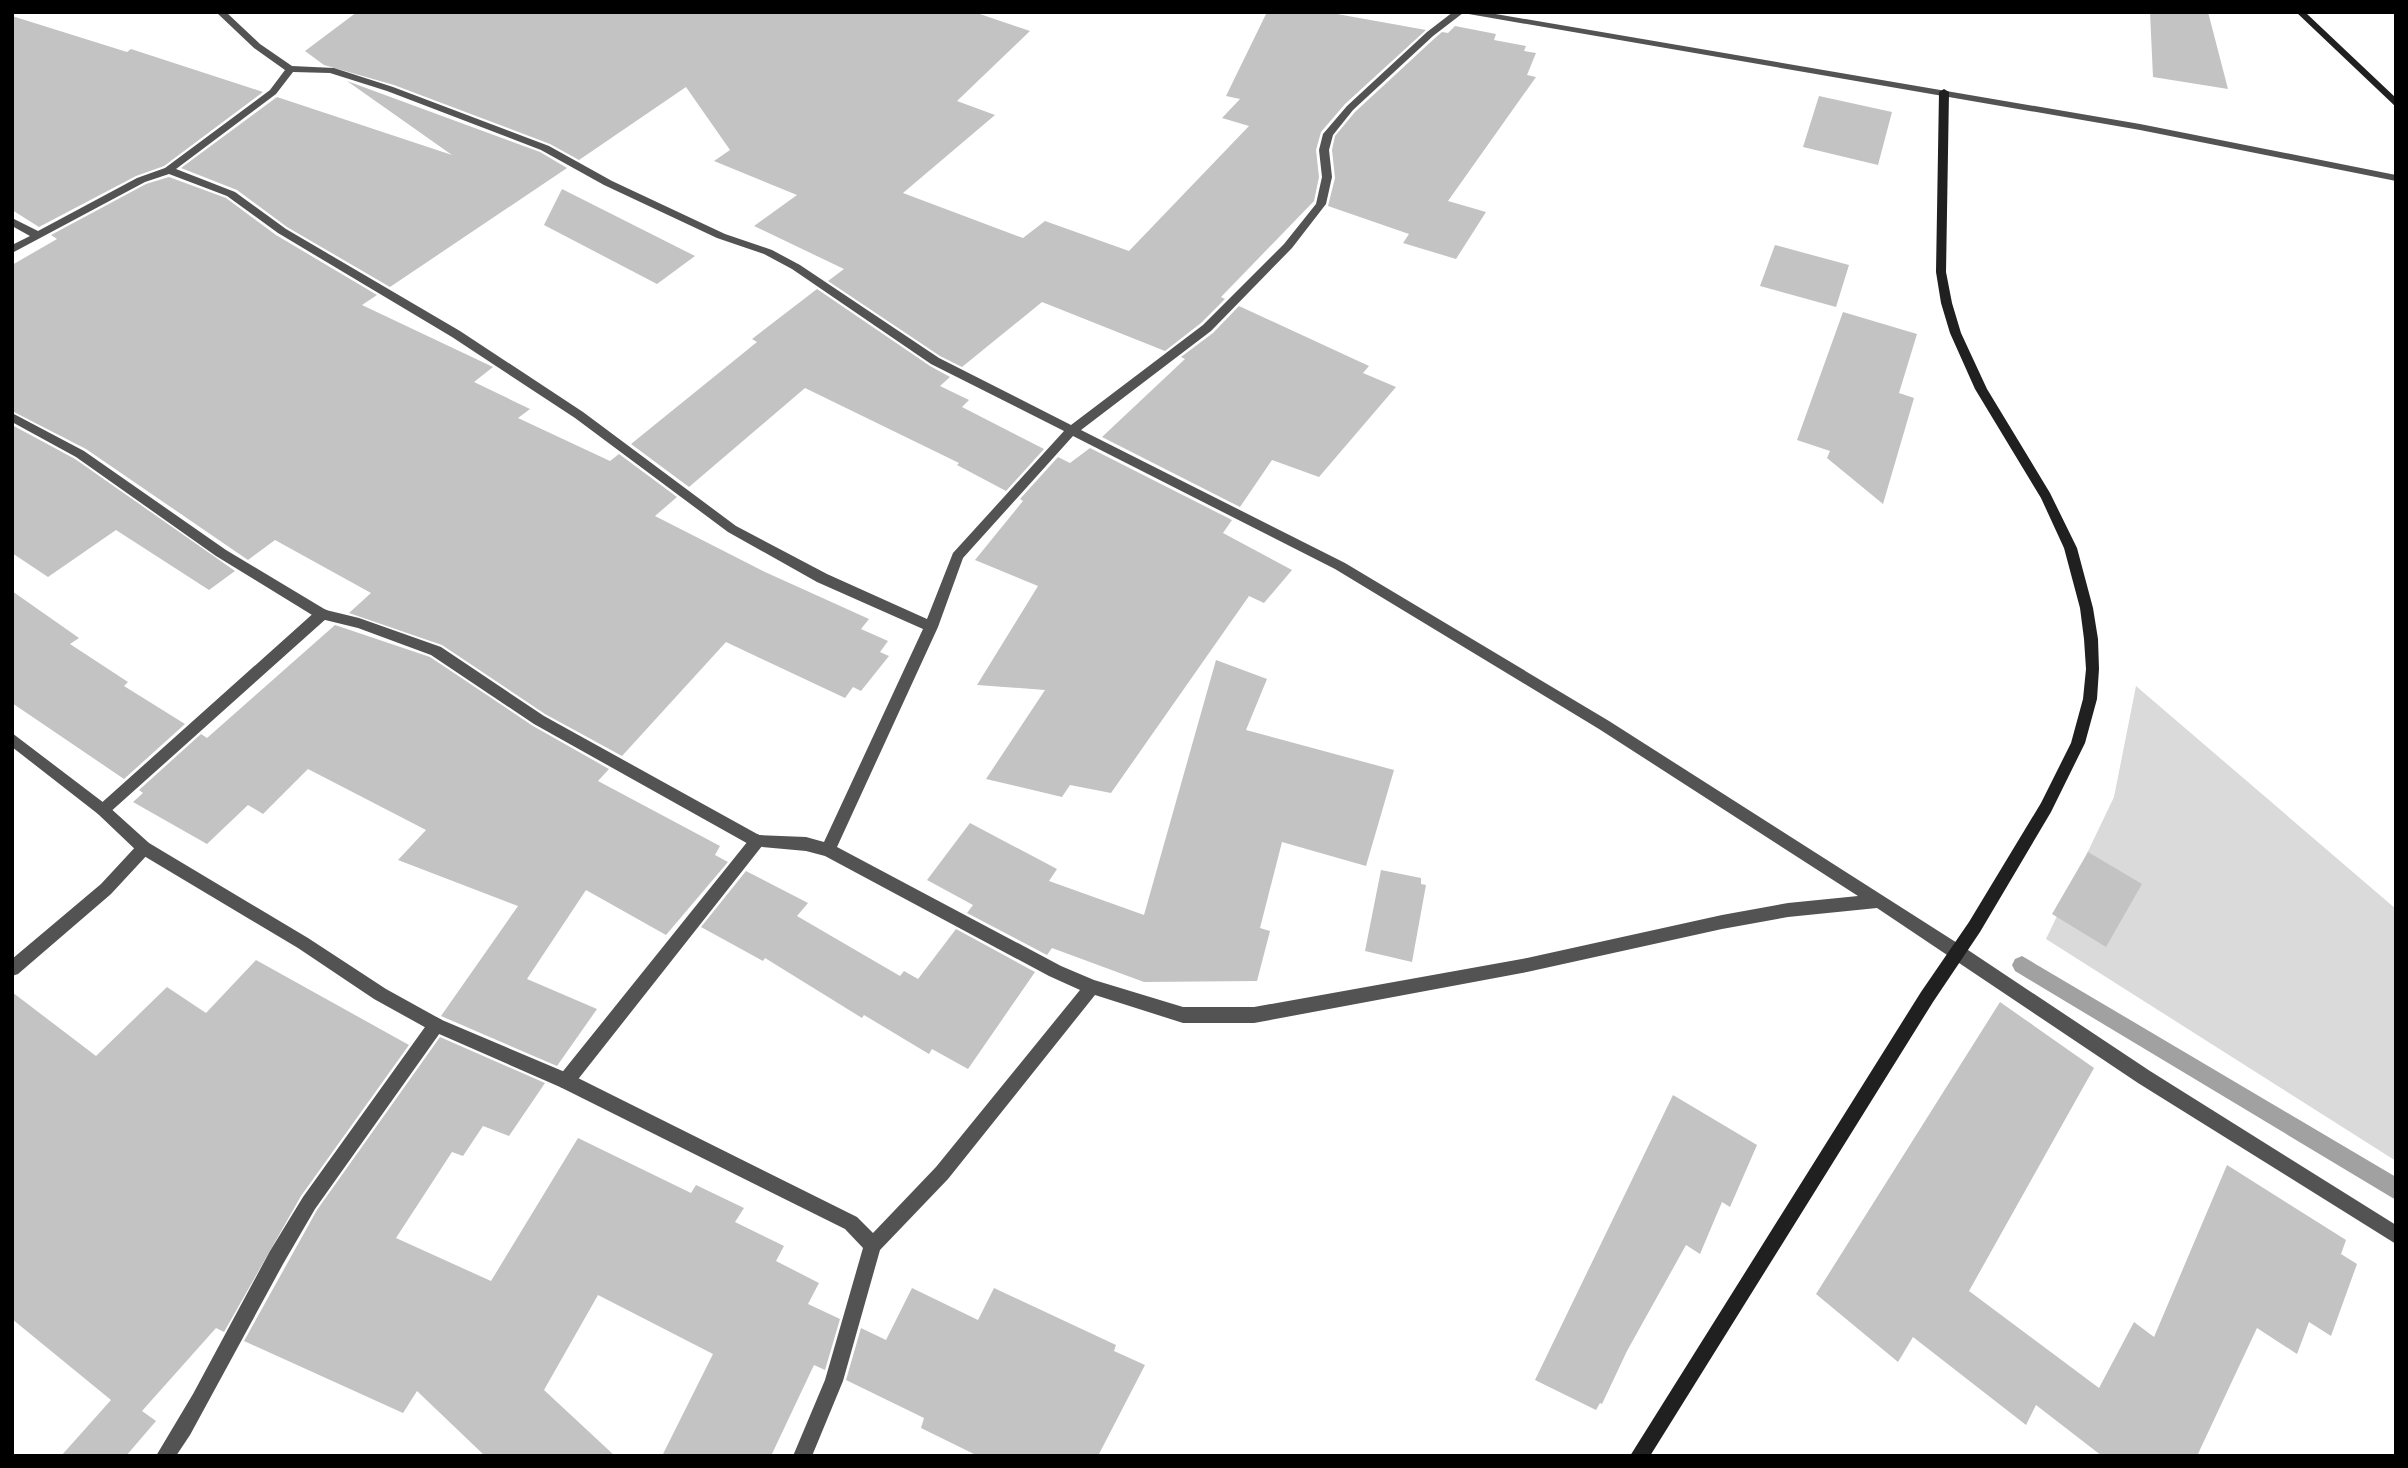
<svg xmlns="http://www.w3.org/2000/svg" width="2408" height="1468" viewBox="0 0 2408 1468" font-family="Poppins,sans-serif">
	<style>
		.green { fill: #dadada }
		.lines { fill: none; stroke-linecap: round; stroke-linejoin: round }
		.stream { fill: #a1a1a1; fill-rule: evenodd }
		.building { fill: #c3c3c3 }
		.lane { fill: #535353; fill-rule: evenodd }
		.street { fill: #535353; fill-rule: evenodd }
		.secondary { fill: #202020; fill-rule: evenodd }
	</style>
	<rect width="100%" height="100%" fill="#fff"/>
	<path class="green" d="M 2136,686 L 2396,909 L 2396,1161 L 2046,939 L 2114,797 Z"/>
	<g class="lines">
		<path class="stream" d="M 2022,956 L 2396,1177 L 2396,1200 L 2015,971 L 2012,965 L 2015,959 Z"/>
	</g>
	<path class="building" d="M 357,12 L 974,12 L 1030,31 L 957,101 L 995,115 L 903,193 L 1023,238 L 1045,221 L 1129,251 L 1249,126 L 1222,118 L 1240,99 L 1226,96 L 1267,12 L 1326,12 L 1426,30 L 1345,104 L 1321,132 L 1316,150 L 1319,177 L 1314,201 L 1221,297 L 1225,299 L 1201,323 L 1165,351 L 1042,302 L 962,367 L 940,356 L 828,281 L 844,269 L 754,226 L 797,195 L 714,161 L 730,150 L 686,87 L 579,160 L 550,144 L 394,85 L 324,65 L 305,51 Z
		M 2150,12 L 2208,12 L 2228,89 L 2153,77 Z
		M 12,16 L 127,52 L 131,49 L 263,92 L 164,166 L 136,176 L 39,227 L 12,210 Z
		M 1455,26 L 1496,34 L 1494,40 L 1526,46 L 1524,51 L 1536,53 L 1527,75 L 1536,77 L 1448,201 L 1486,212 L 1456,259 L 1403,243 L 1409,234 L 1328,206 L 1335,178 L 1332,150 L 1335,136 L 1355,112 L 1435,38 L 1442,32 L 1448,33 Z
		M 347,81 L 540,152 L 567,168 L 390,287 L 287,227 L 237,190 L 181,168 L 277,97 L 452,155 Z
		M 1819,96 L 1892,112 L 1878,165 L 1803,147 Z
		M 169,177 L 226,198 L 276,235 L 377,295 L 362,305 L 493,367 L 474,382 L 530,409 L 518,418 L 610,461 L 619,454 L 677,497 L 655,516 L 765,572 L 869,619 L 861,629 L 888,641 L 880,652 L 889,656 L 861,691 L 853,687 L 845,698 L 726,642 L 622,756 L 545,714 L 442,645 L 349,613 L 371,593 L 275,540 L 248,560 L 86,449 L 12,411 L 12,265 L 57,239 L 51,235 L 146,184 Z
		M 562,189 L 695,256 L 657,284 L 544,225 Z
		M 1775,245 L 1849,265 L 1836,307 L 1760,286 Z
		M 817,289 L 930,366 L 950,377 L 940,386 L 969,400 L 962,407 L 1044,449 L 1006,491 L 957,465 L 959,463 L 805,388 L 689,487 L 631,444 L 757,342 L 752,339 Z
		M 1239,306 L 1369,366 L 1363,373 L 1396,387 L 1319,477 L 1272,460 L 1240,507 L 1102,437 L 1185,359 L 1181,357 L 1213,333 Z
		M 1843,312 L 1917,334 L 1899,393 L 1914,398 L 1883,504 L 1827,458 L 1830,451 L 1797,440 Z
		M 12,425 L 75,459 L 235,571 L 209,590 L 116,530 L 48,577 L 12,553 Z
		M 1090,448 L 1232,520 L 1223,533 L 1292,570 L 1264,603 L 1249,596 L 1111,793 L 1070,785 L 1062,797 L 986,779 L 1045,690 L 977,685 L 1038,586 L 975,560 L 1023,501 L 1020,499 L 1058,457 L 1070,463 Z
		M 12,591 L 79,638 L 70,644 L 128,682 L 124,686 L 185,724 L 124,779 L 12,703 Z
		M 335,625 L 430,657 L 533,726 L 609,769 L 598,781 L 720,846 L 715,855 L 728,862 L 666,935 L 586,890 L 527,979 L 597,1009 L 557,1066 L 441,1016 L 518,906 L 398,860 L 426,830 L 308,769 L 263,814 L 248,805 L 207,844 L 133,802 L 143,793 L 139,790 L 201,734 L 207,738 Z
		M 1216,660 L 1267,679 L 1246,730 L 1394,770 L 1366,866 L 1282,842 L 1260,928 L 1270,931 L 1257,981 L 1144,982 L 1052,948 L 1047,955 L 967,913 L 973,905 L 927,880 L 970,823 L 1057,869 L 1049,881 L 1144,915 Z
		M 2088,852 L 2142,884 L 2106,947 L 2052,914 Z
		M 1381,870 L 1421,878 L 1421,884 L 1426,885 L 1412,962 L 1365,951 Z
		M 746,871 L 808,903 L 797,916 L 900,976 L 904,971 L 918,979 L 956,929 L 1035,972 L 968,1069 L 932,1049 L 929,1054 L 864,1015 L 862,1018 L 765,958 L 763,961 L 701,927 Z
		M 256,960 L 409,1045 L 301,1196 L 224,1332 L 216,1328 L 142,1411 L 156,1421 L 126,1456 L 61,1456 L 111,1400 L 12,1319 L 12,992 L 96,1056 L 167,987 L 206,1013 Z
		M 2000,1002 L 2094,1068 L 1969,1291 L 2099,1388 L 2134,1322 L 2154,1337 L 2227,1165 L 2346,1240 L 2341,1254 L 2357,1264 L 2331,1336 L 2309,1322 L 2297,1354 L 2257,1328 L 2197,1456 L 2102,1456 L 2036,1405 L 2026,1425 L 1913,1337 L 1898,1362 L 1816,1294 Z
		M 440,1037 L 545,1083 L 509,1136 L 483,1126 L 463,1156 L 452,1152 L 396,1238 L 491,1281 L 578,1138 L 691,1193 L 696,1185 L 744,1208 L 735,1222 L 784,1246 L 776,1261 L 819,1283 L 808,1304 L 840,1319 L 825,1370 L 814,1365 L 771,1456 L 662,1456 L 713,1354 L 598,1295 L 544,1390 L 615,1456 L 485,1456 L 417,1391 L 403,1413 L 244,1341 L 317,1210 Z
		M 1673,1095 L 1757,1145 L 1730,1207 L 1722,1202 L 1700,1254 L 1686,1245 L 1627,1351 L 1602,1404 L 1600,1403 L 1596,1410 L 1535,1380 Z
		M 912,1288 L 978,1320 L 994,1288 L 1116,1345 L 1114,1351 L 1145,1365 L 1098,1456 L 978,1456 L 921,1428 L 924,1418 L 846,1380 L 861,1328 L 886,1340 Z"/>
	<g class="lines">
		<path class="lane" d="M 322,609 L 327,610 L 329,614 L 327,618 L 108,814 L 103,816 L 98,814 L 96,810 L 98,806 L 317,610 Z
			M 757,834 L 762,836 L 764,841 L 762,846 L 572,1087 L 566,1089 L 560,1087 L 558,1081 L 560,1075 L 752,836 Z
			M 144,841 L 149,843 L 151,848 L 149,853 L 111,894 L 18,974 L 12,976 L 12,959 L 101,884 L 139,843 Z
			M 436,1017 L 442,1020 L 444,1025 L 442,1030 L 315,1209 L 283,1264 L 190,1435 L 176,1456 L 156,1456 L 193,1394 L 270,1251 L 303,1197 L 430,1020 Z"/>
		<path class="street" d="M 216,12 L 226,12 L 260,44 L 292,66 L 334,68 L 393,87 L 549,146 L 612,181 L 725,234 L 772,250 L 800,265 L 939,358 L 1071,425 L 1203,325 L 1284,244 L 1316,204 L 1322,177 L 1319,150 L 1323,134 L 1347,106 L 1427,32 L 1453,12 L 1484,12 L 2140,124 L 2396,175 L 2396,181 L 2140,130 L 1463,13 L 1433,36 L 1353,110 L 1333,135 L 1329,150 L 1332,177 L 1326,204 L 1292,248 L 1211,331 L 1081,430 L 1345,563 L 1609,721 L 1965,948 L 2150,1071 L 2396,1225 L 2396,1244 L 2138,1083 L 1877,908 L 1788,917 L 1722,929 L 1527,972 L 1254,1023 L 1183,1023 L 1095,995 L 948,1179 L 880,1250 L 843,1381 L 812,1456 L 793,1456 L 825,1380 L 863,1248 L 845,1229 L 560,1087 L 430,1030 L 374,999 L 298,948 L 139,853 L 98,814 L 12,747 L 12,733 L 108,806 L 149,843 L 308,938 L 386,989 L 442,1020 L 572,1075 L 857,1217 L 873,1233 L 936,1167 L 1080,990 L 1049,976 L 825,856 L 806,851 L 752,846 L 534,724 L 431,655 L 358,628 L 317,618 L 216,556 L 76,457 L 12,422 L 12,413 L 84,451 L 226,550 L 326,610 L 359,618 L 441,647 L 544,716 L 759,835 L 806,837 L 824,842 L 923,629 L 817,582 L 728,532 L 575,418 L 452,337 L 278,233 L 227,196 L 169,174 L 145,182 L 12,253 L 12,245 L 30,236 L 12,226 L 12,218 L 38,231 L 137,178 L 165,168 L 270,90 L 285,70 L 254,48 ZM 293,72 L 330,73 L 387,91 L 541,150 L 604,185 L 717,238 L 764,254 L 792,269 L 931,364 L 1064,431 L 953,553 L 927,619 L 827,574 L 736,526 L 583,412 L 460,331 L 286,229 L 235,192 L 176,169 L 276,94 ZM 1073,436 L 1335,569 L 1599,729 L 1858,896 L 1788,903 L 1722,915 L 1527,958 L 1254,1007 L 1183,1007 L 1094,980 L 1061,966 L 837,847 L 938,627 L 963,558 Z"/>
		<path class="secondary" d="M 2296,12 L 2305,12 L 2396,98 L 2396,107 Z
			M 1944,89 L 1949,92 L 1946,272 L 1952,303 L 1961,333 L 1987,389 L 2050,493 L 2077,548 L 2093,608 L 2098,639 L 2099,669 L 2097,699 L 2085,743 L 2051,812 L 1980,932 L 1933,1002 L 1650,1456 L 1630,1456 L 1921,992 L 1969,922 L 2041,803 L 2071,743 L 2083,699 L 2086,669 L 2084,639 L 2080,608 L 2064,548 L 2041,498 L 1975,389 L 1950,333 L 1941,303 L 1936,272 L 1939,92 Z"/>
	</g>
	<rect width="2408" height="1468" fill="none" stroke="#000000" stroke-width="28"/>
</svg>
